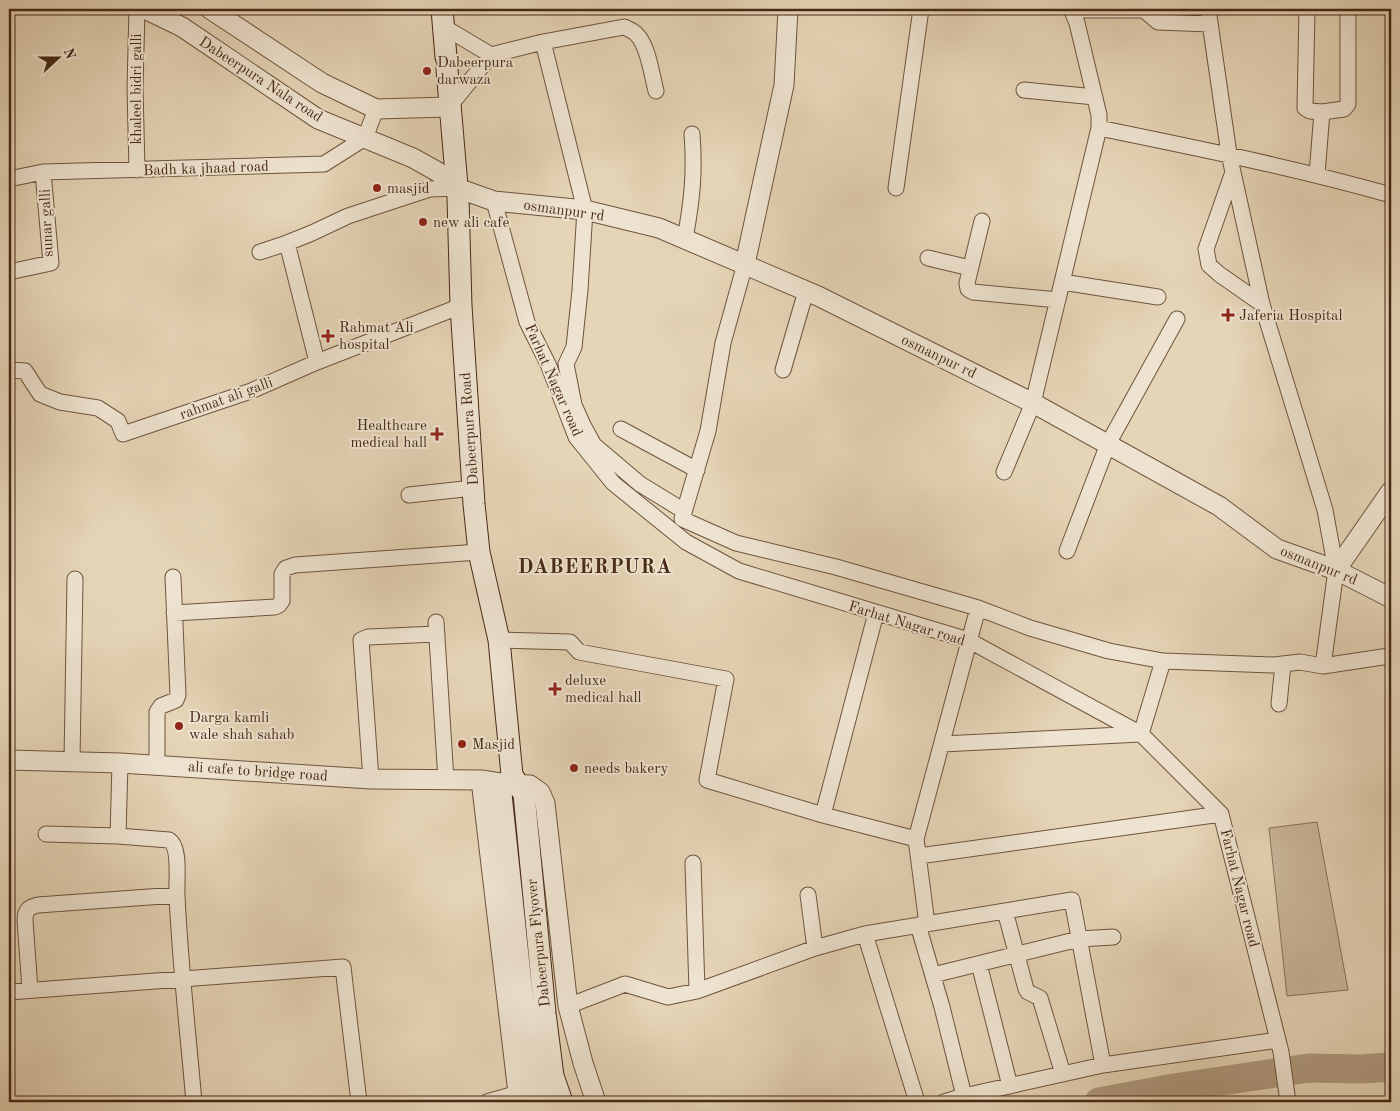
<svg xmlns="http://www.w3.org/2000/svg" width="1400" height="1111" viewBox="0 0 1400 1111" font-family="'Old Standard TT',serif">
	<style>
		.green { fill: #cab79b; stroke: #887058 }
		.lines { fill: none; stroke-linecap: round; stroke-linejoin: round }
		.river { stroke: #af9a7f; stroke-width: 29 }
		.minor-casing { stroke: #6e543d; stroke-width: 17 }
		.tertiary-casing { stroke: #6e543d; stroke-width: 21 }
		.secondary-casing { stroke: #472915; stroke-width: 23 }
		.minor { stroke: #eee3d0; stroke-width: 15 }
		.tertiary { stroke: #eee3d0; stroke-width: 19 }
		.secondary { stroke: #eee3d0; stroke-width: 21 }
		.poi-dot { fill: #8f2418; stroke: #eee3d0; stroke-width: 2 }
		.labels { text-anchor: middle; stroke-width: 4; stroke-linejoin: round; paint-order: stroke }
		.poi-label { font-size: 15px; fill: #472915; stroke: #eee3d0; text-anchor: start }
		.street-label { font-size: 15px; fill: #472915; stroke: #eee3d0 }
		.district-label { font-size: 20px; font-weight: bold; letter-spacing: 1px; fill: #472915; stroke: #eee3d0 }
	</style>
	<rect width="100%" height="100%" fill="#e5d4b6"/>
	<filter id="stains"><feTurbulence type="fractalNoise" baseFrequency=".004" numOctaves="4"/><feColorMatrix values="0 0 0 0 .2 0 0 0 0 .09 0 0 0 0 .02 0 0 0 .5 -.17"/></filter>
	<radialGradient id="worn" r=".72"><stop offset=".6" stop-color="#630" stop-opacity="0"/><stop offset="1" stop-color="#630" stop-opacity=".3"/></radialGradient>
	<path class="green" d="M 1317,822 L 1348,990 L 1287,996 L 1269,828 Z"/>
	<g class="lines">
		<path class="river" d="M 1099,1102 L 1174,1088 L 1309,1068 L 1361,1069 L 1391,1067"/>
		<g class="minor-casing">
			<path id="minor" d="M 137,9 L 135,88 L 137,170
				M 1208,9 L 1229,154 L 1262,304 L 1325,510 L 1336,570 L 1323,666
				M 1307,9 L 1305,108 L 1310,111 L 1322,112
				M 1071,10 L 1144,10 L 1158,22 L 1210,24
				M 444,27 L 491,55 L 543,42 L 585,210 L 580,290 L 574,347 L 566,364 L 574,405 L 583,425 L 594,445 L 640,484 L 684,511
				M 543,42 L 624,27 C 629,29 634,31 637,35 C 648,45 652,76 656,91
				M 1024,90 L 1095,97
				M 449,107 L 491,55
				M 1099,128 C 1197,148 1295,168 1391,195
				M 1233,172 L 1206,249 L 1209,265 L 1219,274 L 1262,304
				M 1317,174 L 1322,112 L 1344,109 L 1348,104 L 1348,9
				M 9,179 L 43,172 L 324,164 L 365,138 L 376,109
				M 896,188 L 921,9
				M 494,201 L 527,322 L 548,364 L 576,437 L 613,483 L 686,542 L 739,571 L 968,640 L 1141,734 L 1221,814 L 1281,1052 L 1288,1102
				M 982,221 L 967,283 L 968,289 L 973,292 L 1058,300
				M 685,239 C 692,200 695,173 692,134
				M 287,243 L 312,233 L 348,216 L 430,189 L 457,188
				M 260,252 L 287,243 L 317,362
				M 928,258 L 970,268
				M 745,264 L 723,343 L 708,431 L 682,519 L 736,543 L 836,567 L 978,608 L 1030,628 L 1109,651 L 1163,661 L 1274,665 L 1300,662 L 1323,666 L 1389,656 L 1391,660
				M 9,272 L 51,263 L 43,172
				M 1062,282 L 1158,297
				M 9,370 L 25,371 L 40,394 L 60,402 L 98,408 L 118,421 L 123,434 L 251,391 L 317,362 L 461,306
				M 783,370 L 806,291
				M 621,429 L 697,470
				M 1004,472 L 1033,403 L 1099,128 L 1099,115 L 1077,23 L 1071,9
				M 409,495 L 473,488
				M 1067,551 L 1108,444 L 1177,319
				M 174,613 L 275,607 L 279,605 L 282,601 L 282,574 L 286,568 L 295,565 L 479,552
				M 436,622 L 446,780
				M 499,640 L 570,642 L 579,652 L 726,679 L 707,780 L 823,815 L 916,839
				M 1279,704 L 1283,664
				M 942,744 L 1141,734 L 1163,661
				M 72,761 L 75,579
				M 120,763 L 118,836 L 169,840 C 181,847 176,882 177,895 C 180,964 188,1033 194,1102
				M 157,765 L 157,712 L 161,706 L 176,700 L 178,695 L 173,577
				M 371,779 L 361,640 L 368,637 L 437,634
				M 823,815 L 876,613
				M 46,834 L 118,836
				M 919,856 L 1221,814
				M 693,863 L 697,991
				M 808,895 L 815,948
				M 1005,911 L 1026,989 L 1028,992 L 1040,998 L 1063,1074
				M 927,924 L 916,839 L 978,608
				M 918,925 L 942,1007 L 964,1096
				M 865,934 L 917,1102
				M 979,964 L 1010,1086
				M 933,975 L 1079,939 L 1113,937
				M 30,990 L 25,920 C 25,910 29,907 38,905 L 177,895
				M 9,992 L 343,967 L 359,1102
				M 568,1006 L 625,984 L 668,997 L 697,991 L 815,948 L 865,934 L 1072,900 L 1103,1065
				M 487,1102 L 518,1093
				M 944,1102 L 964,1096 L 1103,1065 L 1278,1040"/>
		</g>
		<g class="tertiary-casing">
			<path id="tertiary" d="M 145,9 L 182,27 L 318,119 L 413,158 L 438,172 L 457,188 L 494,201 L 585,210 L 659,228 L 818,296 L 1033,403 L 1219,506 L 1277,549 L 1336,570 L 1391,598
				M 210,9 L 322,83 L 376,109 L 449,107
				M 745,264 L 784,85 L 788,9
				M 1336,570 L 1391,491
				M 9,760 L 120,763 L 371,779 L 481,780 L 507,784 L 530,785 L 540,792 L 545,803 L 568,1006 L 583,1063 L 596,1102
				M 481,780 L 518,1093 L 521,1102"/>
		</g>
		<g class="secondary-casing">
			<path id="secondary" d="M 442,9 L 446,57
				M 447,69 L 458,198 L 461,306 L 474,504 L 479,552 L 499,640 L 512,775 L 501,794 L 524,1013 L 533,1080 L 541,1102
				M 512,775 L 524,794 L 545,1013 L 553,1076 L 562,1102"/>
		</g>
		<use href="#minor" class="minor"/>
		<use href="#tertiary" class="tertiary"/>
		<use href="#secondary" class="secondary"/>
	</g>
	<g class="poi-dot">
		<circle cx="427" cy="71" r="5"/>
		<circle cx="377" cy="188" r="5"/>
		<circle cx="423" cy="222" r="5"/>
		<path d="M1225.5 307.5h5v5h5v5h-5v5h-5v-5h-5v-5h5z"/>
		<path d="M325.5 328.5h5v5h5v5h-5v5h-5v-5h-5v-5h5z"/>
		<path d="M434.5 426.5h5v5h5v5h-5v5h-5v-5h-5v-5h5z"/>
		<path d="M552.5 681.5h5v5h5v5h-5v5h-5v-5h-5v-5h5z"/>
		<circle cx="179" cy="726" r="5"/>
		<circle cx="462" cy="744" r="5"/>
		<circle cx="574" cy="768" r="5"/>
	</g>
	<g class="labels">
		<g class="poi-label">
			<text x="437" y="67">Dabeerpura<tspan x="437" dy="17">darwaza</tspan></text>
			<text x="387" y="193">masjid</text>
			<text x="433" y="227">new ali cafe</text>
			<text x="1239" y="320">Jaferia Hospital</text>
			<text x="339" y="332">Rahmat Ali<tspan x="339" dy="17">hospital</tspan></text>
			<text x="427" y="430" text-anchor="end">Healthcare<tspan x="427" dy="17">medical hall</tspan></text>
			<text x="565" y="685">deluxe<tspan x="565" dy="17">medical hall</tspan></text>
			<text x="189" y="722">Darga kamli<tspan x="189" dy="17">wale shah sahab</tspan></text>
			<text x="472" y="749">Masjid</text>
			<text x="584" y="773">needs bakery</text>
		</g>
		<g class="street-label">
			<text transform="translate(261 79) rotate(33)" y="5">Dabeerpura Nala road</text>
			<text transform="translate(136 89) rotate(-90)" y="5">khaleel bidri galli</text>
			<text transform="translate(206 168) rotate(-2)" y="5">Badh ka jhaad road</text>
			<text transform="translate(564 210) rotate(8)" y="5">osmanpur rd</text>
			<text transform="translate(46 223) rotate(-93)" y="5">sunar galli</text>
			<text transform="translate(939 356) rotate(26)" y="5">osmanpur rd</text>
			<text transform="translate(554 380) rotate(66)" y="5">Farhat Nagar road</text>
			<text transform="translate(226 398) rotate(-20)" y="5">rahmat ali galli</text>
			<text transform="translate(469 429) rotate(-94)" y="5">Dabeerpura Road</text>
			<text transform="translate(1319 565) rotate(22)" y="5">osmanpur rd</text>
			<text transform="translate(907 623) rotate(17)" y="5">Farhat Nagar road</text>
			<text transform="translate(258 771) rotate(4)" y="5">ali cafe to bridge road</text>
			<text transform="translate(1240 888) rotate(76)" y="5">Farhat Nagar road</text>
			<text transform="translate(538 943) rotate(-96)" y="5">Dabeerpura Flyover</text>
		</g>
		<g class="district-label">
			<text x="595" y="573">DABEERPURA</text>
		</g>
	</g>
	<rect width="1400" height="1111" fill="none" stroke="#e5d4b6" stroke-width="30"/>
	<rect x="10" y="10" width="1380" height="1091" fill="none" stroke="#472915" stroke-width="2.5"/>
	<rect x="15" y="15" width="1370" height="1081" fill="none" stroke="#472915"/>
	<g transform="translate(58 58) rotate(69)" stroke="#eee3d0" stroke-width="4" paint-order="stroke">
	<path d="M0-4L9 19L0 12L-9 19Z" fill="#472915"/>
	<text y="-8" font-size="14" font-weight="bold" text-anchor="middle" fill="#472915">N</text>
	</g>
	<rect width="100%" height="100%" filter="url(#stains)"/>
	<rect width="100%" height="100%" fill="url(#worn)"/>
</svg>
